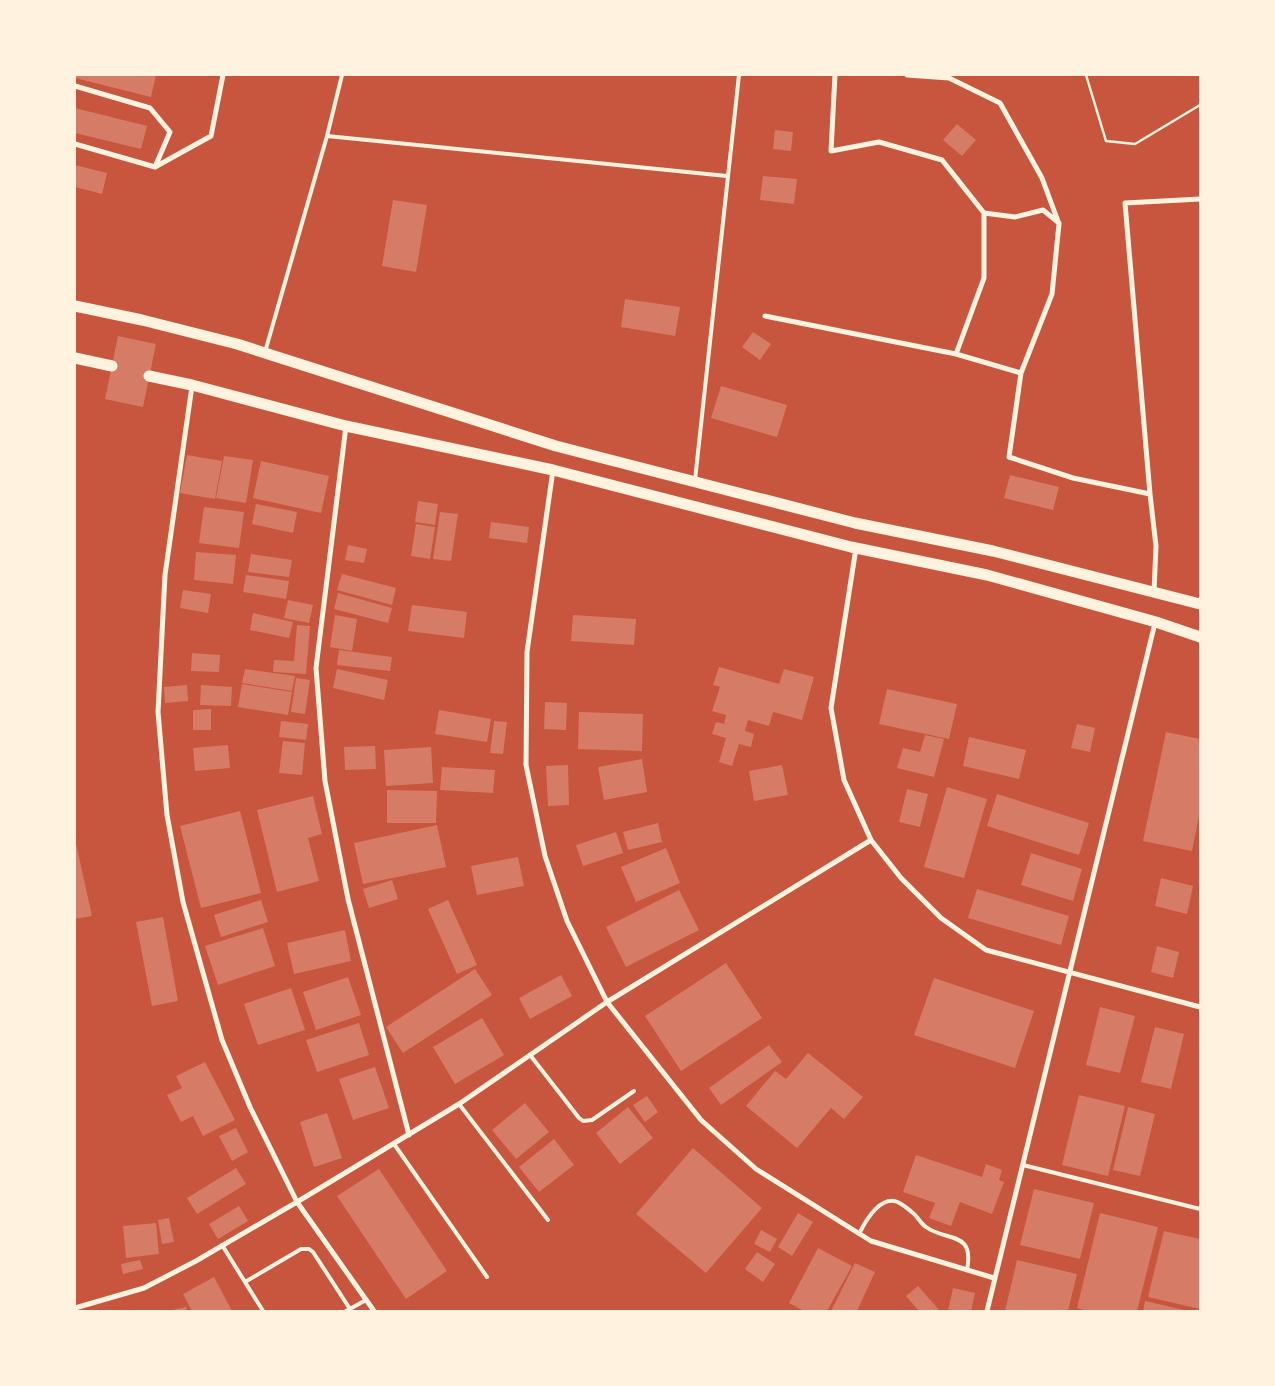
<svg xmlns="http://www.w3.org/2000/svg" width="1275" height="1386" viewBox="0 0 1275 1386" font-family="Lora,serif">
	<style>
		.building { fill: #d67c66 }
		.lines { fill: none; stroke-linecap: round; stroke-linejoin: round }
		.path { stroke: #fff3e0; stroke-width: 2.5 }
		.service { stroke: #fff3e0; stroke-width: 4 }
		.minor { stroke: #fff3e0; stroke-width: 5 }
		.trunk { stroke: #fff3e0; stroke-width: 11 }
	</style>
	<rect width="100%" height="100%" fill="#c8553d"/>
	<path class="building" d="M 75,75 L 156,75 L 151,97 L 75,78 Z
		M 75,108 L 147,126 L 141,149 L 75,133 Z
		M 957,124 L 976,140 L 962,156 L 943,140 Z
		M 775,130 L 793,132 L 791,151 L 773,149 Z
		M 75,165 L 107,173 L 102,194 L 75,187 Z
		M 763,176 L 797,179 L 794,204 L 760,200 Z
		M 393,200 L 427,205 L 416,272 L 382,266 Z
		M 625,299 L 680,307 L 675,336 L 621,327 Z
		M 753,332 L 771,344 L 760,360 L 742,347 Z
		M 118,336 L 156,344 L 143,407 L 105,399 Z
		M 721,386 L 787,405 L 777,437 L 711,418 Z
		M 187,455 L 222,461 L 215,499 L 180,493 Z
		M 224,456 L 253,460 L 246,503 L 216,498 Z
		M 261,461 L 329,476 L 321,513 L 253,498 Z
		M 1010,475 L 1059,487 L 1053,510 L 1004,498 Z
		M 418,501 L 438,504 L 435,525 L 415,522 Z
		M 256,504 L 297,512 L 293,533 L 252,524 Z
		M 204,507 L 244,512 L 239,548 L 199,543 Z
		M 440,512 L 458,514 L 451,561 L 433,559 Z
		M 491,522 L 529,527 L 527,543 L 489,538 Z
		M 416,524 L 435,527 L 430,559 L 411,556 Z
		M 348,545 L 367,549 L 364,563 L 345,560 Z
		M 196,552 L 236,555 L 233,584 L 194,580 Z
		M 251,554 L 292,560 L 289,577 L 248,572 Z
		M 342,574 L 396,588 L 392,605 L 337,590 Z
		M 246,575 L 289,581 L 286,599 L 243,592 Z
		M 183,590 L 211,594 L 208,613 L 180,608 Z
		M 338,593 L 392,608 L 388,623 L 334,609 Z
		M 288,600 L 313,605 L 309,623 L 284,618 Z
		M 412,605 L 467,612 L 464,638 L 408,631 Z
		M 253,613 L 293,622 L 289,638 L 250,630 Z
		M 335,615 L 357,619 L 352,651 L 330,647 Z
		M 573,615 L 636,619 L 634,645 L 571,641 Z
		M 297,625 L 310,626 L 306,674 L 273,672 L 274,660 L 294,661 Z
		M 339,650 L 392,657 L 390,671 L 337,665 Z
		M 192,653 L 220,655 L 219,672 L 191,671 Z
		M 719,667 L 779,684 L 784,669 L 814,677 L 802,720 L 773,712 L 769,726 L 748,720 L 745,731 L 754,734 L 751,747 L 739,744 L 732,766 L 719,762 L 726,738 L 712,734 L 716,722 L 724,724 L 726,715 L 712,711 L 720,687 L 713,685 Z
		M 245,669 L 295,676 L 292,691 L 242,683 Z
		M 337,669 L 388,680 L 384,700 L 333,688 Z
		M 296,678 L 310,680 L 305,714 L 291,712 Z
		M 242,684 L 292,692 L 288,715 L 238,707 Z
		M 187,685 L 188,701 L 165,703 L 164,687 Z
		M 201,685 L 232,687 L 231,706 L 200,705 Z
		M 887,689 L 957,704 L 949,739 L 879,724 Z
		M 545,702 L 567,703 L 566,730 L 544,729 Z
		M 211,709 L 211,730 L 193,730 L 193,710 Z
		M 439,710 L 491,719 L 487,742 L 435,734 Z
		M 579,712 L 643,714 L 642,751 L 578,749 Z
		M 281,721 L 308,724 L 306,740 L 279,737 Z
		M 494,721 L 507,722 L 503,754 L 490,753 Z
		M 1077,724 L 1095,728 L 1090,752 L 1071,748 Z
		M 1166,732 L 1200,739 L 1200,811 L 1192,851 L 1143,841 Z
		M 925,735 L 944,739 L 934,777 L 897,768 L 903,748 L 920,752 Z
		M 969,737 L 1026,750 L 1019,779 L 963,766 Z
		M 283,741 L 305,743 L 302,775 L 279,773 Z
		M 228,745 L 230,768 L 195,771 L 193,748 Z
		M 375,746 L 376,769 L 345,770 L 344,747 Z
		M 431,747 L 433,783 L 386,786 L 384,750 Z
		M 642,759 L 647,792 L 604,800 L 598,767 Z
		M 568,765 L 569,805 L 548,806 L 546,766 Z
		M 782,765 L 788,795 L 754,801 L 749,771 Z
		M 442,767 L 495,770 L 493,793 L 440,790 Z
		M 947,787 L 987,799 L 964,878 L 924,867 Z
		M 907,789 L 928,794 L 920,827 L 899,822 Z
		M 387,790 L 437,791 L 436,823 L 387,823 Z
		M 997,794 L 1089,823 L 1079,855 L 987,826 Z
		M 313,796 L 322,834 L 308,838 L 319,881 L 277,892 L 257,810 Z
		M 240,811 L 261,893 L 201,908 L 180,826 Z
		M 658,823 L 662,842 L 628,850 L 623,832 Z
		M 437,825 L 446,867 L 363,884 L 354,843 Z
		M 616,832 L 623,853 L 583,866 L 576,845 Z
		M 75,839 L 92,916 L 75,919 Z
		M 666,848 L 680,883 L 636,902 L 621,867 Z
		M 1031,853 L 1082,869 L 1073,901 L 1021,885 Z
		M 518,857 L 524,886 L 477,895 L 471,866 Z
		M 1161,878 L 1193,886 L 1187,914 L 1155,906 Z
		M 392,880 L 398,899 L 369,908 L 363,889 Z
		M 977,889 L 1069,916 L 1061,945 L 968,918 Z
		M 679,890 L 699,930 L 626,967 L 606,927 Z
		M 261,900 L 268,922 L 221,937 L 214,915 Z
		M 448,900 L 477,965 L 457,974 L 428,909 Z
		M 163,917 L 178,1001 L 152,1006 L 136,922 Z
		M 263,928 L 275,966 L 218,985 L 205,946 Z
		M 345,930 L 351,961 L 294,974 L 287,943 Z
		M 1157,946 L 1179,952 L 1173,978 L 1151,972 Z
		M 726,963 L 762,1018 L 681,1071 L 645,1016 Z
		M 475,969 L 492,995 L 403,1053 L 386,1027 Z
		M 561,975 L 572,996 L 530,1019 L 519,998 Z
		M 348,977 L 361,1015 L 316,1030 L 303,992 Z
		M 934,978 L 1034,1011 L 1015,1068 L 914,1035 Z
		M 291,988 L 305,1030 L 258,1045 L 244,1004 Z
		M 1100,1007 L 1135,1016 L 1120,1073 L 1086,1065 Z
		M 482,1018 L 504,1055 L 455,1084 L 433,1047 Z
		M 359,1023 L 369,1055 L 317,1072 L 306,1040 Z
		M 1155,1027 L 1184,1034 L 1171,1089 L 1141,1082 Z
		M 769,1045 L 782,1062 L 721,1105 L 709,1088 Z
		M 808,1053 L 863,1097 L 844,1119 L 831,1108 L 797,1148 L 746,1106 L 775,1071 L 786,1079 Z
		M 205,1062 L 235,1120 L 203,1136 L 193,1116 L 181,1122 L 167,1095 L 182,1088 L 176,1076 Z
		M 375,1067 L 389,1108 L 353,1120 L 339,1079 Z
		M 1079,1095 L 1125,1106 L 1108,1176 L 1062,1165 Z
		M 647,1096 L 658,1112 L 645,1122 L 633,1105 Z
		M 525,1103 L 549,1132 L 516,1159 L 492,1130 Z
		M 628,1107 L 653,1138 L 620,1164 L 596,1133 Z
		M 1128,1107 L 1155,1114 L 1140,1176 L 1113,1170 Z
		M 327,1113 L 342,1158 L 314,1167 L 300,1122 Z
		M 236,1128 L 248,1152 L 232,1161 L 219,1136 Z
		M 554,1139 L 574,1165 L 539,1192 L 519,1167 Z
		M 693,1148 L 762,1208 L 706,1273 L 636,1214 Z
		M 916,1155 L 982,1177 L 986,1164 L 1002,1170 L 999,1180 L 1004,1182 L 992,1214 L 960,1202 L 951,1226 L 929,1218 L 935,1203 L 903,1192 Z
		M 236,1168 L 246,1184 L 197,1214 L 187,1198 Z
		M 379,1169 L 447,1271 L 406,1299 L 337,1196 Z
		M 1034,1189 L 1094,1203 L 1080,1259 L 1020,1245 Z
		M 239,1206 L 248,1221 L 218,1239 L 209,1224 Z
		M 798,1213 L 813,1222 L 792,1256 L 778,1247 Z
		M 1100,1213 L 1158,1227 L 1137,1311 L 1088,1311 L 1077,1308 Z
		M 169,1218 L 174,1242 L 162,1244 L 158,1220 Z
		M 156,1223 L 159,1254 L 126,1258 L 123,1226 Z
		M 761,1230 L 777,1239 L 770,1252 L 754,1244 Z
		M 1164,1231 L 1200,1239 L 1200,1309 L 1148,1297 Z
		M 818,1248 L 852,1266 L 827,1311 L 804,1311 L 789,1303 Z
		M 757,1252 L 775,1264 L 763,1282 L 745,1269 Z
		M 140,1260 L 143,1269 L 123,1274 L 121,1264 Z
		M 1017,1260 L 1077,1274 L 1068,1311 L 1005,1311 Z
		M 855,1263 L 875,1272 L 857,1311 L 831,1311 Z
		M 214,1277 L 232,1311 L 192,1311 L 183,1294 Z
		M 918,1286 L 940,1311 L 919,1311 L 906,1296 Z
		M 953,1288 L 975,1293 L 971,1311 L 948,1311 Z
		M 1145,1301 L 1184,1310 L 1184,1311 L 1143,1311 Z
		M 186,1307 L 187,1311 L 172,1311 L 172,1310 Z"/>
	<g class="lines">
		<path class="path" d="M 1086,75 L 1106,141 L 1135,144 L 1200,105"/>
		<path class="service" d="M 327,136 L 727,176
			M 265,352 L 327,136 L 342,75
			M 695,480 L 739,75
			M 530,1055 L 579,1118 L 583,1121 L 592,1120 L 634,1091
			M 459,1104 L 548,1220
			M 394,1144 L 487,1277
			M 1023,1165 L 1200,1209
			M 859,1234 C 865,1222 878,1199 894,1201 C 901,1202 908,1209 913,1213 C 918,1217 921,1224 926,1227 C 946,1242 975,1230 967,1270
			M 222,1245 L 263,1311
			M 245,1282 L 301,1249 L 309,1249 L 313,1252 L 350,1309
			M 346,1311 L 366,1300"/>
		<path class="minor" d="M 835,75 L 831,151 L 879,142 L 942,160 L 984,213 L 984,278 L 956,354
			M 907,75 L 949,78 L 1000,103 L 1042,178 L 1059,224 L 1052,294 L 1021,373
			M 75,86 L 150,108 L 170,132 L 155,167 L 211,136 L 223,75
			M 75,144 L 155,167
			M 984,213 L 1015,217 L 1043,210 L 1059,223
			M 765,316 L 956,354 L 1021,373 L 1009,457 L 1073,478 L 1150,494
			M 192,386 L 165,575 L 158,712 L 167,815 L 183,902 L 222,1040 L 250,1107 L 297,1202 L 374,1311
			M 346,426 L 316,668 L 325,781 L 348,899 L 409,1135
			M 553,470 L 527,652 L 526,765 L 545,856 L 567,921 L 607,1002 L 701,1120 L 756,1169 L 871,1241 L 994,1278
			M 856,548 L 831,708 L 844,780 L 871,840 L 901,878 L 941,918 L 986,950 L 1200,1007
			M 1154,592 L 1156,546 L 1150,494 L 1125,203 L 1200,199
			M 75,1308 L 144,1288 L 196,1261 L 297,1202 L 459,1104 L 607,1002 L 871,840
			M 987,1311 L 1155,623"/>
		<path class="trunk" d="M 75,306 L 142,320 L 237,344 L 556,446 L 855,523 L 993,551 L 1200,604
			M 75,358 L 112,366
			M 149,376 L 192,385 L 346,426 L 553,470 L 851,547 L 987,575 L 1156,622 L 1200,637"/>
	</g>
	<rect width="1275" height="1386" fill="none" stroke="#fff3e0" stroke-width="152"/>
</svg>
